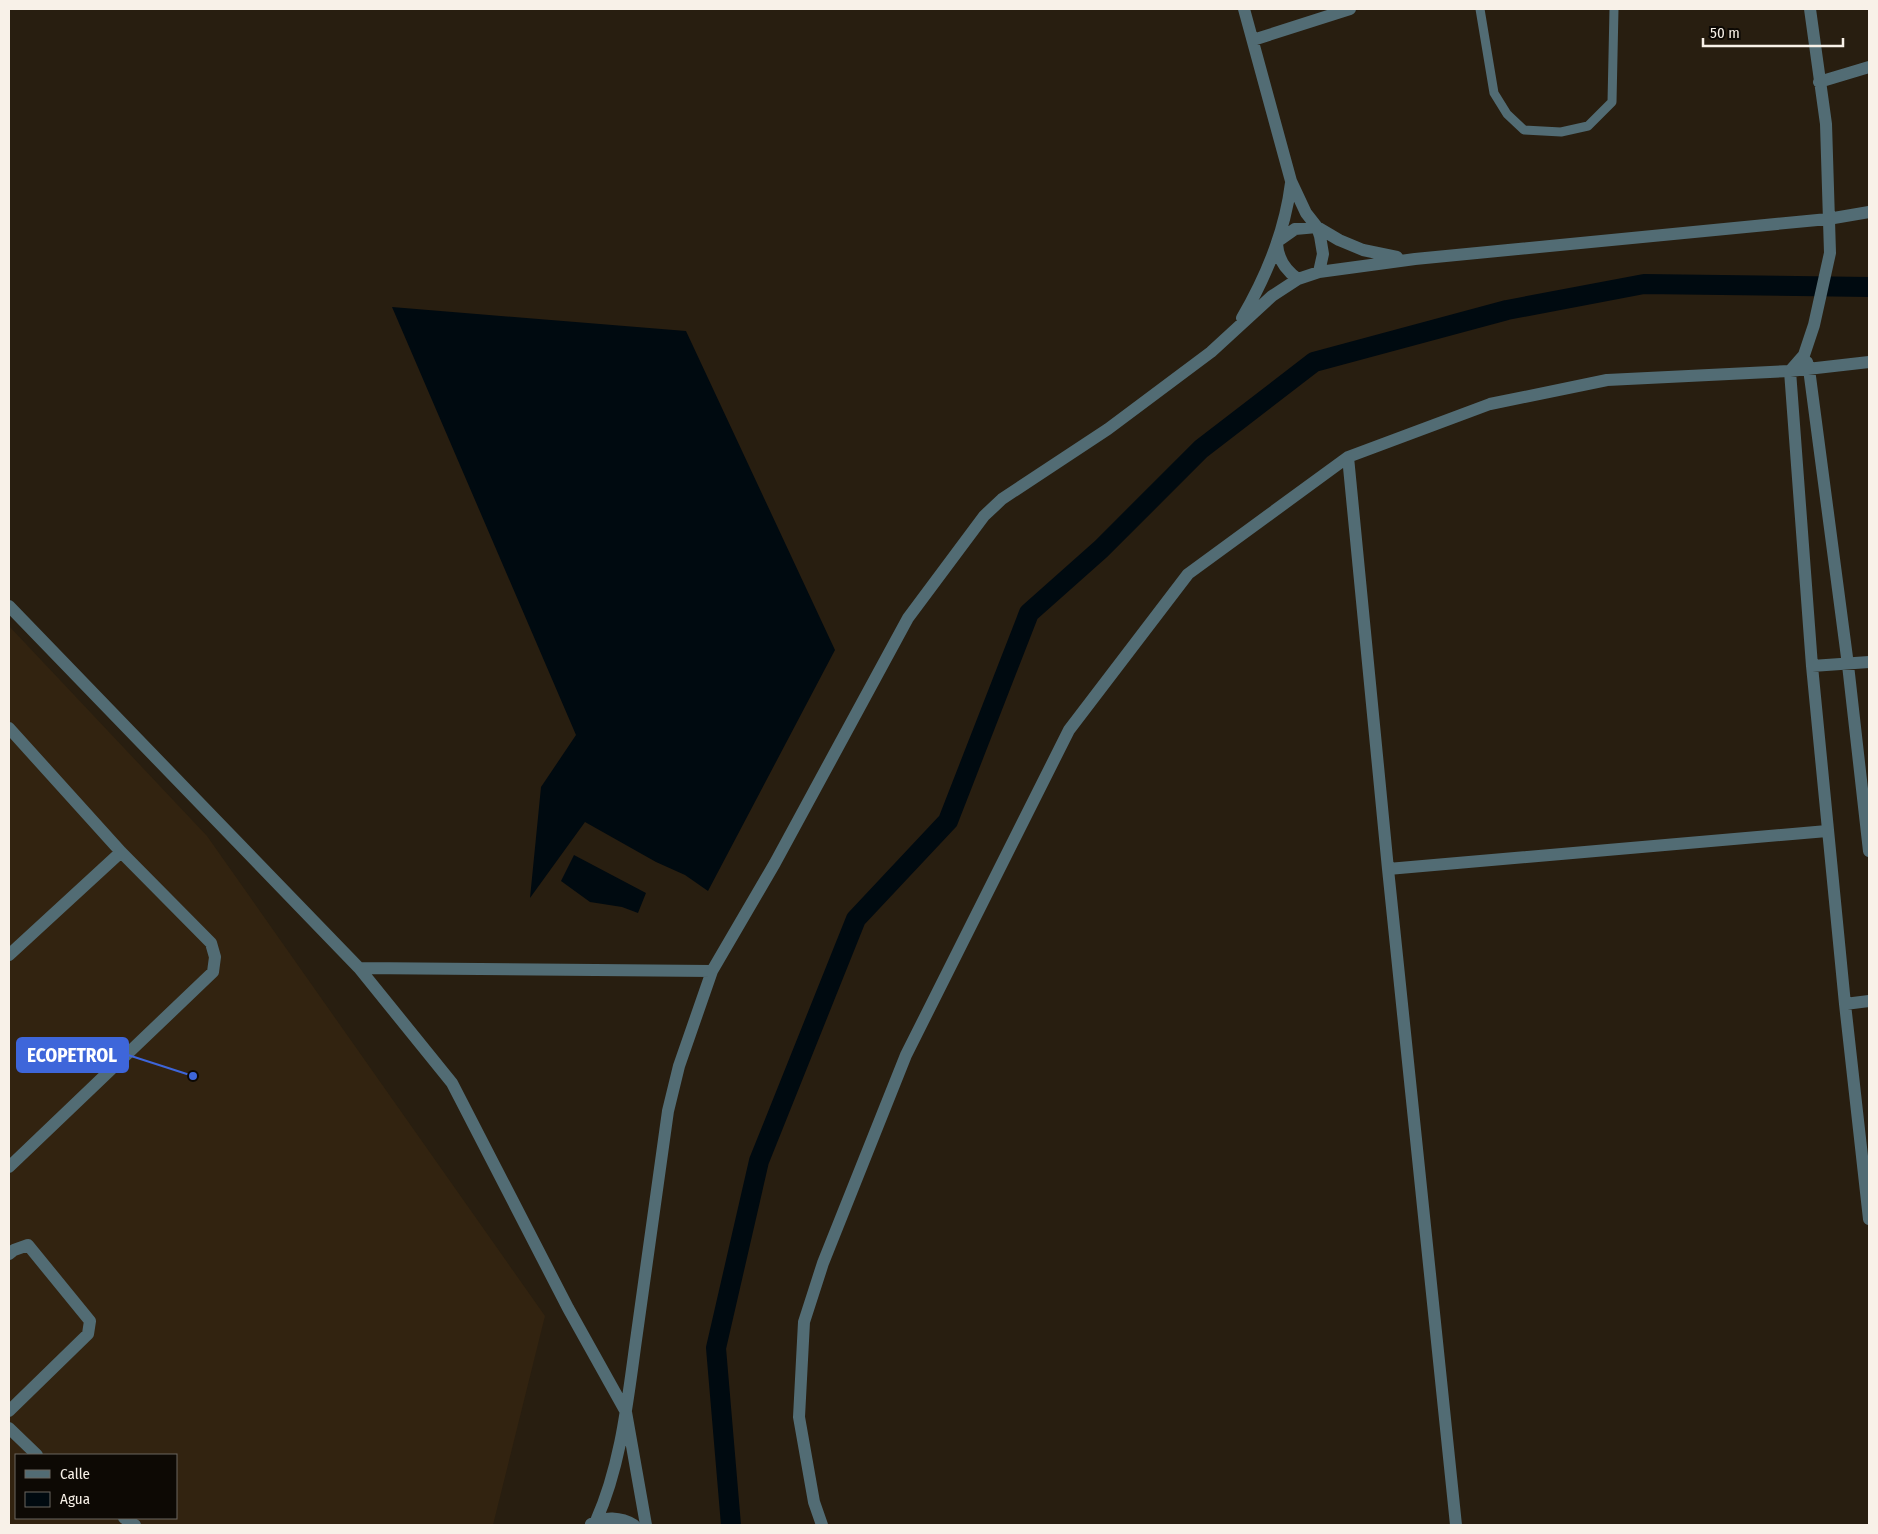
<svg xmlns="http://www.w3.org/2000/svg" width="1878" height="1534" viewBox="0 0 1878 1534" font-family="'Fira Sans Condensed',sans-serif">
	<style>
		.built { fill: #322310; fill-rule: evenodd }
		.water { fill: #000a10 }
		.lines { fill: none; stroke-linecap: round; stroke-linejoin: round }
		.canal { stroke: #000a10; stroke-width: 20 }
		.lane { stroke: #526c74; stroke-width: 9 }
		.street { stroke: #526c74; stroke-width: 12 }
		.leader { fill: none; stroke: #3e66da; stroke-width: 2 }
		.callout-dot { fill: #3e66da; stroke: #0d0904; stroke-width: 2 }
		.callout { fill: #3e66da; stroke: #3e66da; stroke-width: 2 }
		.callout-label { font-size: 19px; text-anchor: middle; font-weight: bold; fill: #fff }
	</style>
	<rect width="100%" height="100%" fill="#281e10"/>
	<path class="built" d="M 9,626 L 207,836 L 545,1316 L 493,1525 L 9,1525 ZM 16,1455 L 176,1455 L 176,1518 L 16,1518 Z"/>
	<path class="water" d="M 392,307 L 686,331 L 835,650 L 708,891 L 685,875 L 656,862 L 585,822 L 530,898 L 541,787 L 576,735 Z
		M 574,855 L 646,893 L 638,913 L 622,907 L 590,902 L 561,881 Z"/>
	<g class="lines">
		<path class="canal" d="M 731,1525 L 716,1348 L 759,1161 L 856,919 L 948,821 L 1029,613 L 1101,549 L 1201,449 L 1314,362 L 1507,310 L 1644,284 L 1869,287"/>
		<path class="lane" d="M 1480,9 L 1494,93 L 1507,114 L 1524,130 L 1561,132 L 1588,126 L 1612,102 L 1614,9"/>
		<path class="street" d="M 1244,9 L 1291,181 L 1306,213 L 1317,227 L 1320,236 L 1323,254 L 1319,272
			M 1810,9 L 1826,124 L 1830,253 L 1814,325 L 1804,355 L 1790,371 L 1812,666 L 1845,1004 L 1869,1219
			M 1253,40 L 1350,9
			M 1819,82 L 1869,67
			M 1278,241 L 1295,229 L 1317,227 L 1339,240 L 1363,250 L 1397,257
			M 1277,244 C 1278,259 1285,270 1298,279
			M 1242,318 C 1266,277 1285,231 1291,183
			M 1807,362 L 1809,369 L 1848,665 L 1869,851
			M 1348,457 L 1388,869 L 1456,1525
			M 9,606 L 359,968 L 452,1083 L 568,1308 L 626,1412 L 646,1525
			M 1812,666 L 1869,662
			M 9,728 L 121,852 L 211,943 L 215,957 L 213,972 L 9,1167
			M 1388,869 L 1827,831
			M 9,955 L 121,852
			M 359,968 L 712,971
			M 1845,1004 L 1869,1001
			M 9,1254 L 14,1250 L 28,1245 L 90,1321 L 88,1334 L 9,1411
			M 9,1428 L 37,1455
			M 124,1518 L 135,1525
			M 596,1521 C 622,1463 628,1396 637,1333 C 647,1259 658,1185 668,1111 L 679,1066 L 712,971 L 775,863 L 908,618 L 984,516 L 1002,499 L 1108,429 L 1211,352 L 1272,296 L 1298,279 L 1319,272 L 1415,259 L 1828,219 L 1869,212
			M 591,1524 C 604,1516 621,1517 634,1525
			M 822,1525 L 814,1502 L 799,1417 L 804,1322 L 823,1263 L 906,1055 L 1069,730 L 1188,574 L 1348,457 L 1490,404 L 1607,380 L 1790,371 L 1869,362"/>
	</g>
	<path class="leader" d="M193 1076L128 1055"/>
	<circle class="callout-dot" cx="193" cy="1076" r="5"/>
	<rect class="callout" x="17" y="1038" width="111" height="34" rx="5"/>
	<g class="callout-label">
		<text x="72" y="1062">ECOPETROL</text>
	</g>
	<rect width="1878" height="1534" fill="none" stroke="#f8f1e8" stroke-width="20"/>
	<rect x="15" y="1454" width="162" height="65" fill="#0d0904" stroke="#6b665f"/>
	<rect x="25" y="1470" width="25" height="8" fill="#526c74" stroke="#6b665f"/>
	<text x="60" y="1479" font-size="15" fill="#f8f1e8">Calle</text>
	<rect x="25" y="1492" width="25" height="15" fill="#000a10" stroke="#6b665f"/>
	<text x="60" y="1504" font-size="15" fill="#f8f1e8">Agua</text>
	<path d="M1703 38v8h140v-8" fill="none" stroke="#f8f1e8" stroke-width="2.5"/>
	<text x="1710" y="38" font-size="15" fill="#f8f1e8" stroke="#0d0904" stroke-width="4" paint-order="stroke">50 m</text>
</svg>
